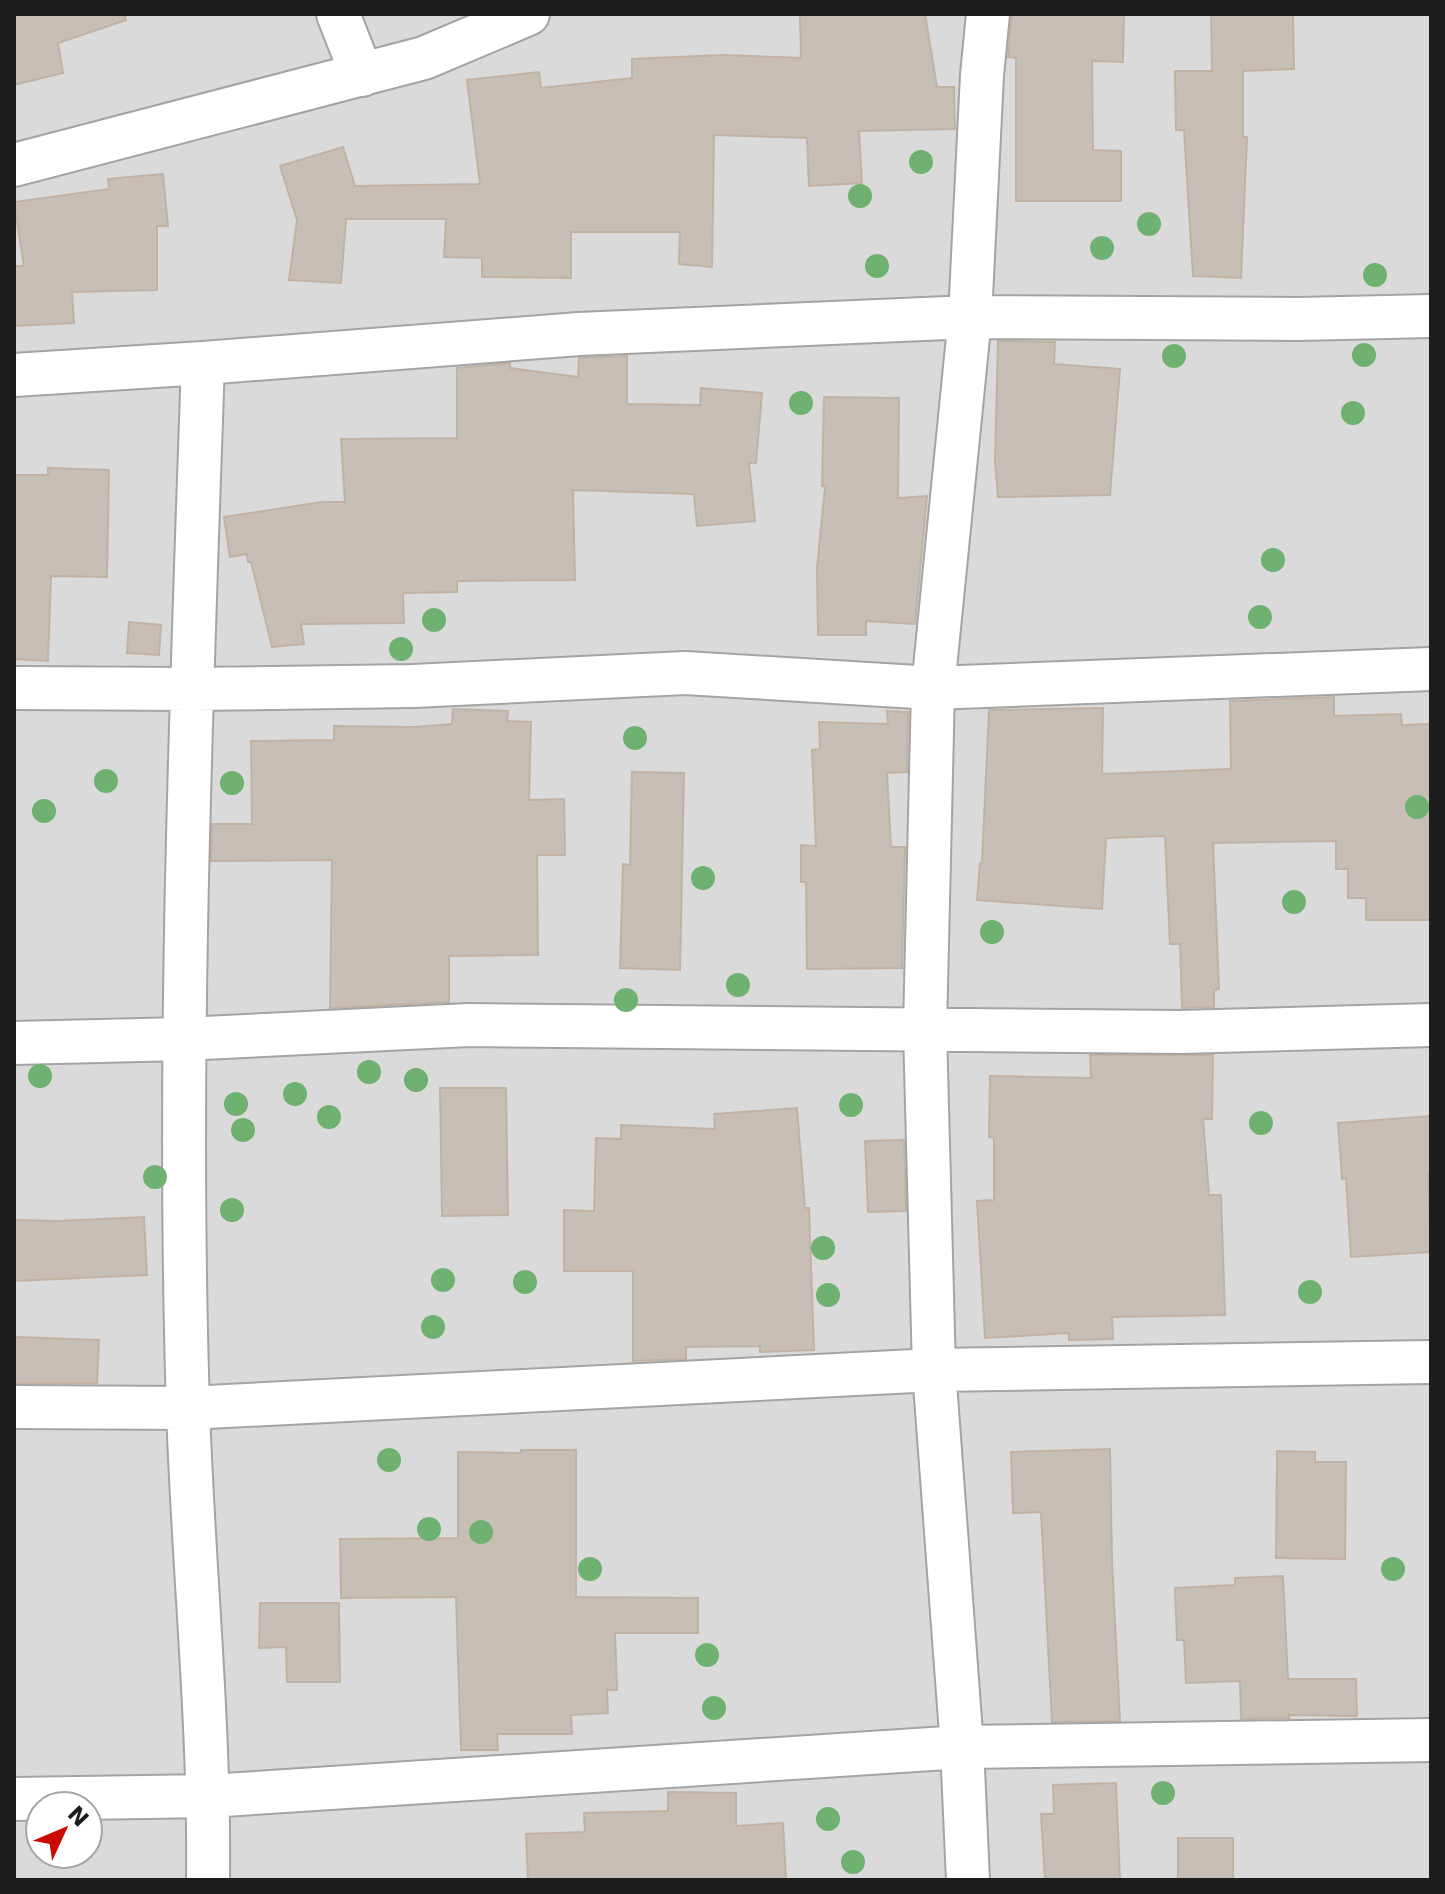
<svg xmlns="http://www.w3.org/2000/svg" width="1445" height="1894" viewBox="0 0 1445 1894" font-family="'DejaVu Sans',sans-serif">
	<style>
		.residential { fill: #dbdada; fill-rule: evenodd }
		.building { fill: #c7beb5; stroke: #c2b2a3; stroke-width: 2 }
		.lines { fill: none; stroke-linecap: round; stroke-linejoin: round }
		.minor-casing { stroke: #a4a4a4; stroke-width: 46 }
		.minor { stroke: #fff; stroke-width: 42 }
		.tree { fill: #6eb171 }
	</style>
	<rect width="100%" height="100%" fill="#efebe2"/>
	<path class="residential" d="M 14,14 L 1431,14 L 1431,1880 L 14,1880 ZM 40,1806 L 88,1806 L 88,1854 L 40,1854 Z"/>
	<path class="building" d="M 14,14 L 125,14 L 126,20 L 58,43 L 63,73 L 14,85 Z
		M 800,14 L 925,14 L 937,87 L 954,87 L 955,129 L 859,131 L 862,183 L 809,186 L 807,138 L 714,135 L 712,267 L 679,264 L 680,232 L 571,232 L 571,278 L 482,277 L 482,258 L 444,257 L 446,219 L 346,219 L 341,283 L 289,280 L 297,220 L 280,166 L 343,147 L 355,186 L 480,184 L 467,80 L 539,72 L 541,88 L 632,78 L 632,59 L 722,55 L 801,58 Z
		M 1012,14 L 1124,14 L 1123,62 L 1092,61 L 1093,150 L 1121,151 L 1121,201 L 1016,201 L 1016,58 L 1008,57 Z
		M 1211,14 L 1293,14 L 1294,69 L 1243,71 L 1243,137 L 1247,137 L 1241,278 L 1193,276 L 1184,130 L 1176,130 L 1175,71 L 1212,71 Z
		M 163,174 L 168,226 L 157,226 L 157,290 L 72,292 L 74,323 L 14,326 L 14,266 L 24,266 L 14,202 L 109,189 L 108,179 Z
		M 998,341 L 1055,342 L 1054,364 L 1120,369 L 1110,495 L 998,497 L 995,462 Z
		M 627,356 L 627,404 L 700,405 L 701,388 L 762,393 L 756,463 L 749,463 L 755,521 L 697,526 L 694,494 L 573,490 L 575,580 L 457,581 L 457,592 L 403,593 L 404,623 L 301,624 L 304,644 L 272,647 L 251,562 L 248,562 L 247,554 L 230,557 L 224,517 L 322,502 L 345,502 L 341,439 L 457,438 L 457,368 L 510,363 L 510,368 L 578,377 L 579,358 Z
		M 824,397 L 899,398 L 898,498 L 927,496 L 915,624 L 866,621 L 866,635 L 818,635 L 817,568 L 825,487 L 822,486 Z
		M 48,468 L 109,470 L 107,577 L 51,576 L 48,661 L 14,659 L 14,475 L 48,475 Z
		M 129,622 L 161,625 L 159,655 L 127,653 Z
		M 1334,697 L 1334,716 L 1401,714 L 1402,725 L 1431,724 L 1431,920 L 1366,920 L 1366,898 L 1348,898 L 1348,869 L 1336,869 L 1336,841 L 1213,843 L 1219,989 L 1214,990 L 1214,1007 L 1182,1008 L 1180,944 L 1170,944 L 1165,836 L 1106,838 L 1102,909 L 977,900 L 980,863 L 982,863 L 989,710 L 1103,708 L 1102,774 L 1231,769 L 1230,701 Z
		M 453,709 L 508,711 L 507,721 L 531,722 L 529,800 L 564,799 L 565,855 L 537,855 L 538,955 L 449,956 L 449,1002 L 330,1008 L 332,860 L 211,861 L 212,824 L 252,824 L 251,741 L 334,740 L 334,726 L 414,727 L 452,724 Z
		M 887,711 L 908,712 L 907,772 L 887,773 L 891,847 L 905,847 L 902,968 L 807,969 L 806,882 L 801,882 L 801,845 L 816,846 L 812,750 L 820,749 L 819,722 L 888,724 Z
		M 632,772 L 684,773 L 680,970 L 620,968 L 623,864 L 630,865 Z
		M 1090,1055 L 1213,1055 L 1212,1119 L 1203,1119 L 1209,1195 L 1221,1195 L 1225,1315 L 1112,1317 L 1113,1339 L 1069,1340 L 1069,1333 L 985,1338 L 977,1201 L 994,1200 L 994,1138 L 989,1137 L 990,1076 L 1091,1078 Z
		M 440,1088 L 506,1088 L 508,1215 L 442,1216 Z
		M 797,1108 L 805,1208 L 809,1208 L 814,1350 L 760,1352 L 760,1346 L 686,1347 L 686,1359 L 633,1361 L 633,1271 L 564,1271 L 564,1210 L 594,1211 L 596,1138 L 621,1139 L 621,1125 L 715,1129 L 714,1114 Z
		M 1431,1116 L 1431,1172 L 1428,1173 L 1431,1252 L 1351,1257 L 1346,1178 L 1342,1179 L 1338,1123 Z
		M 904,1140 L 906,1211 L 868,1212 L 865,1141 Z
		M 144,1217 L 147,1275 L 14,1281 L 14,1220 L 58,1221 Z
		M 14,1337 L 99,1340 L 97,1383 L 14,1383 Z
		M 1110,1449 L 1112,1562 L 1120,1721 L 1052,1722 L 1041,1512 L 1013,1513 L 1011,1452 Z
		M 521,1450 L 576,1450 L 576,1597 L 698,1598 L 698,1633 L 615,1633 L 617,1690 L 607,1690 L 608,1713 L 571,1715 L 572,1734 L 497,1734 L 498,1750 L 461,1750 L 456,1597 L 341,1598 L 340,1539 L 458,1538 L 458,1452 L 521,1453 Z
		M 1277,1451 L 1315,1452 L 1315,1462 L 1346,1462 L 1345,1559 L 1276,1558 Z
		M 1283,1576 L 1288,1679 L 1356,1679 L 1357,1716 L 1289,1715 L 1289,1718 L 1241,1719 L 1240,1681 L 1186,1683 L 1184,1640 L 1177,1640 L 1175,1588 L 1235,1585 L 1235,1578 Z
		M 260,1603 L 339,1603 L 340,1682 L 287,1682 L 286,1647 L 259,1648 Z
		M 1116,1783 L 1120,1880 L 1045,1880 L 1041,1814 L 1054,1814 L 1053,1785 Z
		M 668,1792 L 736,1793 L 736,1826 L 783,1823 L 786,1880 L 528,1880 L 526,1834 L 585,1832 L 584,1813 L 668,1811 Z
		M 1178,1838 L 1233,1838 L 1233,1880 L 1178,1880 Z"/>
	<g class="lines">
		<g class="minor-casing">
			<path id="minor" d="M 338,14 L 362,75
				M 14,165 L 424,58 L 528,14
				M 203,363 C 191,711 177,1059 188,1408 C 193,1565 210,1722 208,1880
				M 14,375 L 203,363 L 579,334 L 970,317 L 1298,319 L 1431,316
				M 14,688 L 192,689 L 413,686 L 685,673 L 933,688 L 1431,669
				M 14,1043 L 183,1039 L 469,1025 L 1180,1032 L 1431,1025
				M 14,1407 L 188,1408 L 934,1370 L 1431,1362
				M 14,1799 L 209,1796 L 962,1747 L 1431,1740
				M 968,1880 L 962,1747 L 934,1370 L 925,1030 L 933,688 L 970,317 L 982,75 L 988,14"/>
		</g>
		<use href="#minor" class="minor"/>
	</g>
	<g class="tree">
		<circle cx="921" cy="162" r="12"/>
		<circle cx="860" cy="196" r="12"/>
		<circle cx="1149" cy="224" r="12"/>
		<circle cx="1102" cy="248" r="12"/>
		<circle cx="877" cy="266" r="12"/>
		<circle cx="1375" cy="275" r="12"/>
		<circle cx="1364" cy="355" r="12"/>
		<circle cx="1174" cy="356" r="12"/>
		<circle cx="801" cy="403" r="12"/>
		<circle cx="1353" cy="413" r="12"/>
		<circle cx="1273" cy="560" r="12"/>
		<circle cx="1260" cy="617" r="12"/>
		<circle cx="434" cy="620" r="12"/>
		<circle cx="401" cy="649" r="12"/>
		<circle cx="635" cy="738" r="12"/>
		<circle cx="106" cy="781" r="12"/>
		<circle cx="232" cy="783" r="12"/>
		<circle cx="1417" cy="807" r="12"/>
		<circle cx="44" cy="811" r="12"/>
		<circle cx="703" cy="878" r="12"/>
		<circle cx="1294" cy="902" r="12"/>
		<circle cx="992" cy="932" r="12"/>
		<circle cx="738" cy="985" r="12"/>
		<circle cx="626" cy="1000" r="12"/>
		<circle cx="369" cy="1072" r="12"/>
		<circle cx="40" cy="1076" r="12"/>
		<circle cx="416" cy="1080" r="12"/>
		<circle cx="295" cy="1094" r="12"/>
		<circle cx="236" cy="1104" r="12"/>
		<circle cx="851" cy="1105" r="12"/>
		<circle cx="329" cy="1117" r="12"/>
		<circle cx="1261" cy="1123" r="12"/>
		<circle cx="243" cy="1130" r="12"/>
		<circle cx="155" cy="1177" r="12"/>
		<circle cx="232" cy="1210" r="12"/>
		<circle cx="823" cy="1248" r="12"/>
		<circle cx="443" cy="1280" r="12"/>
		<circle cx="525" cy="1282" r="12"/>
		<circle cx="1310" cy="1292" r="12"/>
		<circle cx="828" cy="1295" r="12"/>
		<circle cx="433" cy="1327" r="12"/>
		<circle cx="389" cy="1460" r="12"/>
		<circle cx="429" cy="1529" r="12"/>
		<circle cx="481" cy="1532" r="12"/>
		<circle cx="590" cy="1569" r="12"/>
		<circle cx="1393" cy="1569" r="12"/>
		<circle cx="707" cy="1655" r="12"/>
		<circle cx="714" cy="1708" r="12"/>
		<circle cx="1163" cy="1793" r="12"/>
		<circle cx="828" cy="1819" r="12"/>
		<circle cx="853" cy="1862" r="12"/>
	</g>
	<rect width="1445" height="1894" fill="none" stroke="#1d1d1d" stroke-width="32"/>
	<g transform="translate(64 1830) rotate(46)"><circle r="38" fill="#ffffff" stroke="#a5a5a5" stroke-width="2"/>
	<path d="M0-6L14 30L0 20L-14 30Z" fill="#ca0b00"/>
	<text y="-12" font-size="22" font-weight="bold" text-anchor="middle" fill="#1d1d1d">N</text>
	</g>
</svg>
